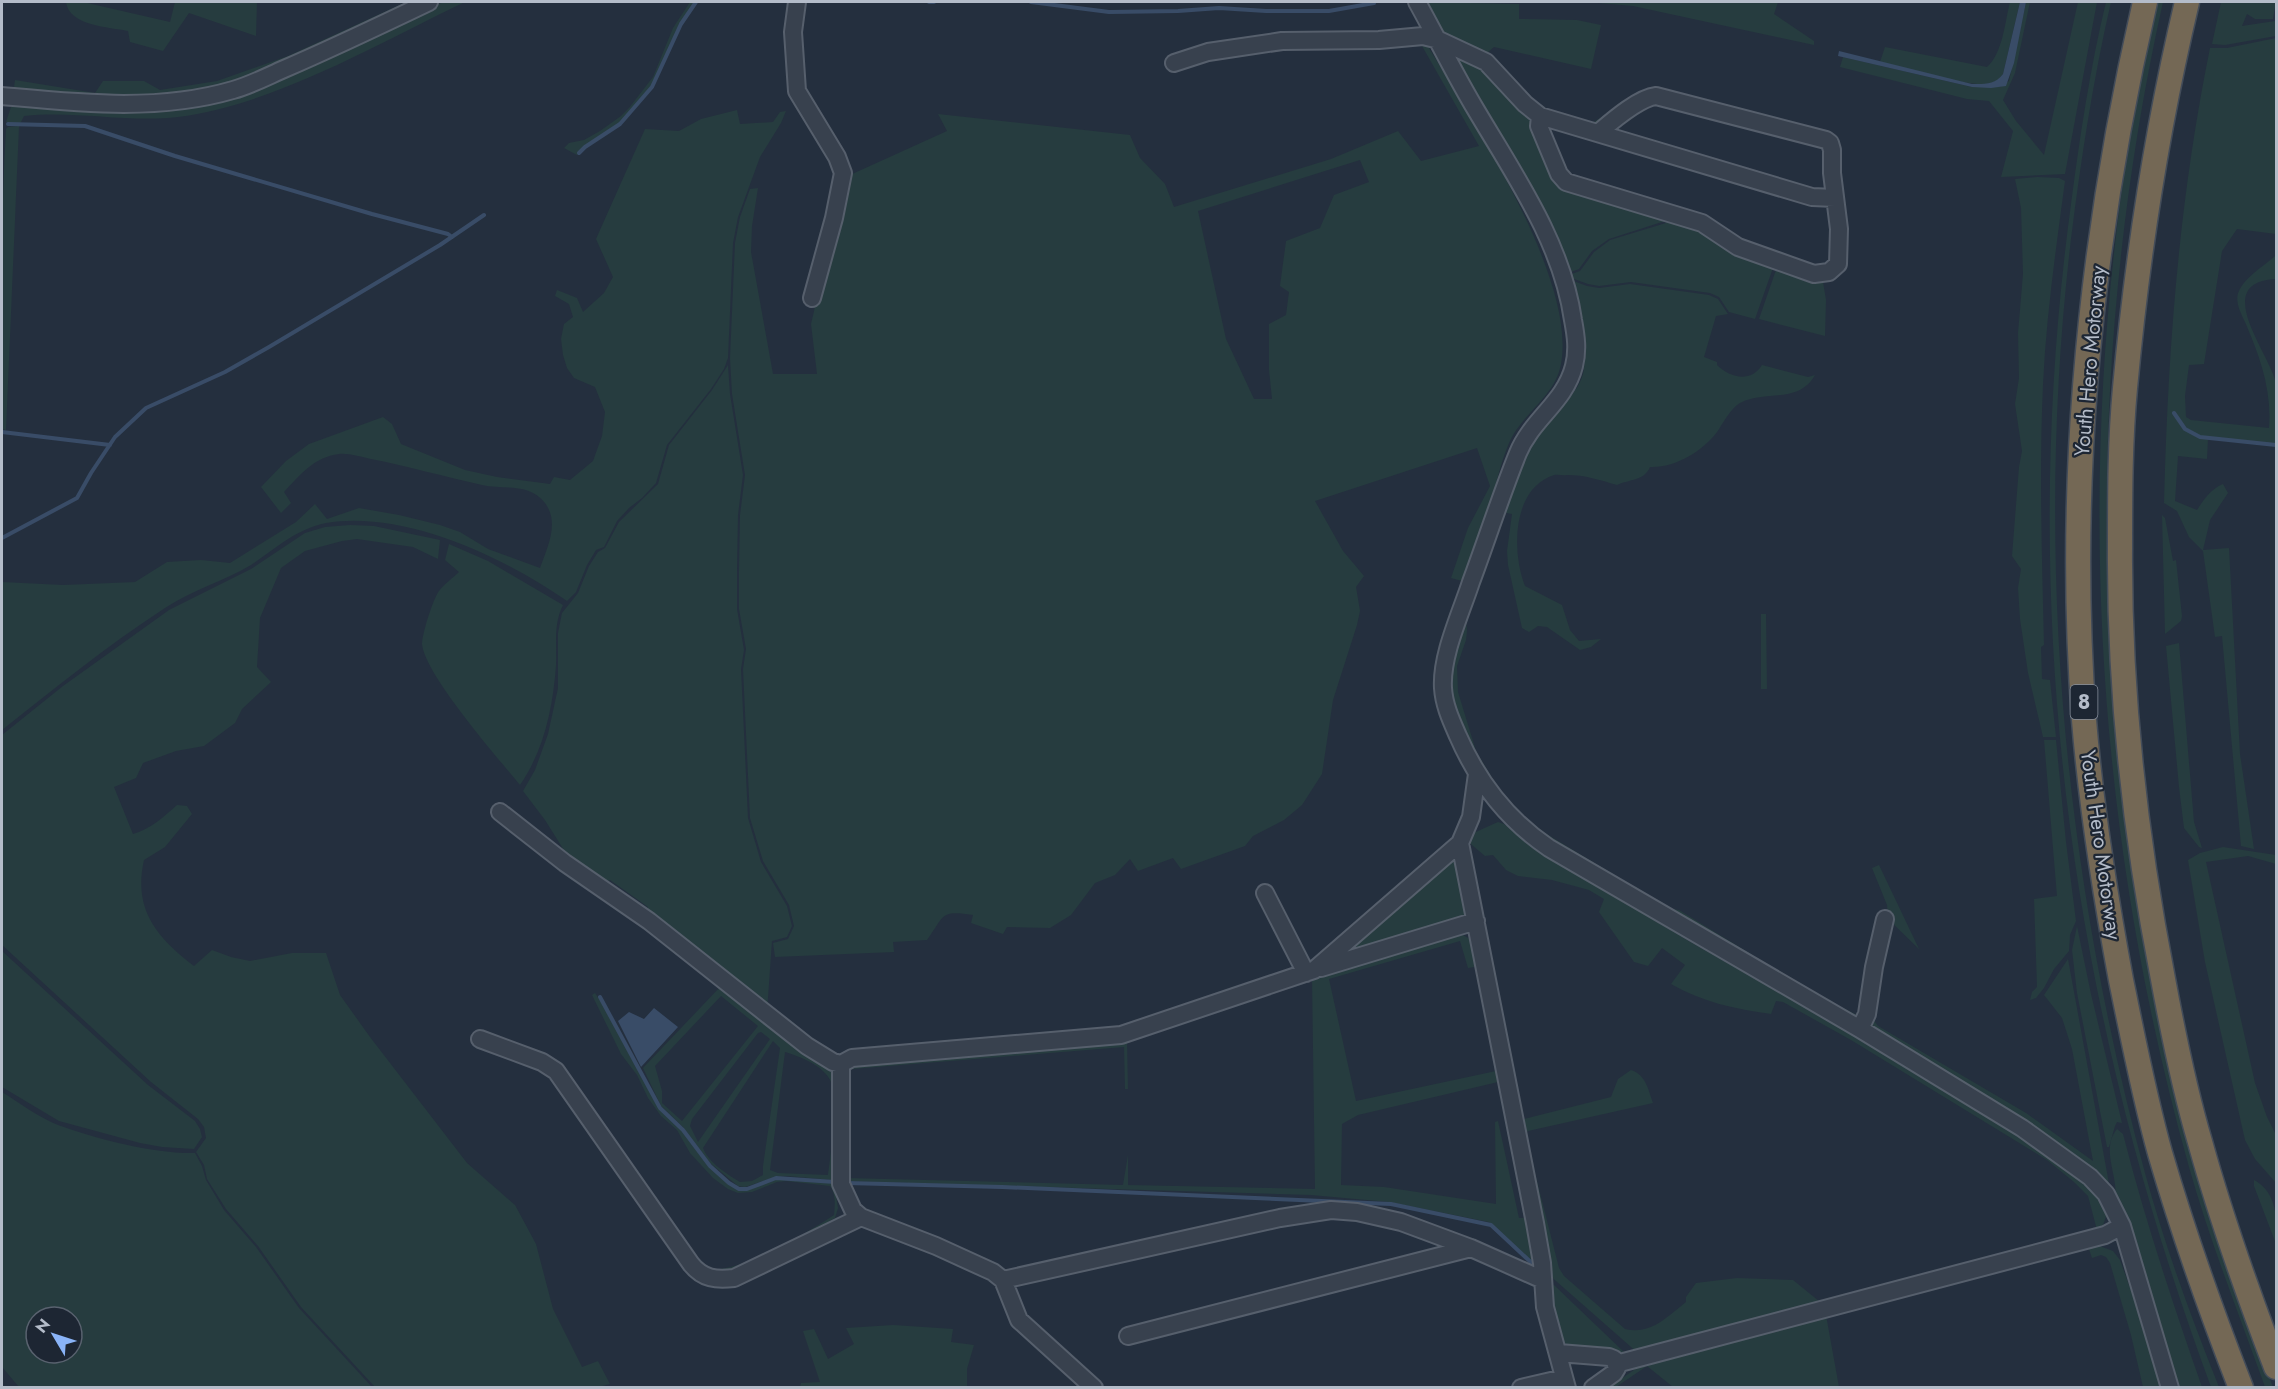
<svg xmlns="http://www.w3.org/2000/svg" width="2278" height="1389" viewBox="0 0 2278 1389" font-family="Jost,sans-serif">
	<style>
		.green { fill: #263c3f; fill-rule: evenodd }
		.water { fill: #394c67 }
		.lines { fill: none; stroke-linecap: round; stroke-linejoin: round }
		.stream { stroke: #394c67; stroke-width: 4 }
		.minor-casing { stroke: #565f6c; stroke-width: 20 }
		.highway-casing { stroke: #434c59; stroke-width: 27 }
		.minor { stroke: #38414e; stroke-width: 16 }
		.highway { stroke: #746855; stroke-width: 24 }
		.labels { text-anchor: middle; stroke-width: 4.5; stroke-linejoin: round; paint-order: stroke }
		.shield { fill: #1d2633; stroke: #878f9c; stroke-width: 1.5 }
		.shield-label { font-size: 20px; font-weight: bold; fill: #b4bcc9 }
		.street-label { font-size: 21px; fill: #b4bcc9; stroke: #1d2633 }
	</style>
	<rect width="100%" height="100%" fill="#242f3e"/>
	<path class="green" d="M 66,2 L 83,2 L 170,22 L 175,2 L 257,2 L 256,36 L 189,13 L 163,51 L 130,42 L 128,31 C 109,27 69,26 66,2 Z
		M 406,2 L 420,2 L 275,68 L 189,96 L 83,99 L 14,87 L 15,80 L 95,93 L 103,81 L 144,81 L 160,90 L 217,81 L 288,56 Z
		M 444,2 L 465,2 C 379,43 274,105 178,117 C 127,123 75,110 24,116 L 20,124 L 6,122 L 11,107 L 15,104 L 181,107 Z
		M 690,2 L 695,2 L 681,24 L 651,86 L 620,123 L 584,147 L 577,155 L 564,148 L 569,143 L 584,140 L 600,131 L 621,116 L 629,108 L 653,77 L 673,28 Z
		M 1423,2 L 1519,4 L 1519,19 L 1577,20 L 1601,25 L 1591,69 L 1494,47 L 1487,53 L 1493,57 L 1541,109 L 1590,124 L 1644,92 L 1654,88 L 1730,108 L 1730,111 L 1651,92 L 1594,126 L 1585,126 L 1550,115 L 1534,107 L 1488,60 L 1448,41 L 1440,35 L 1421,3 Z
		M 1587,2 L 1778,2 L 1774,14 L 1814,41 L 1814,45 L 1633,6 Z
		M 2010,2 L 2020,2 L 2003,74 C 2000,78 1998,81 1992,83 C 1972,89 1904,68 1880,62 L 1885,47 L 1987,67 C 2003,53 2005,21 2010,2 Z
		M 2026,2 L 2030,2 L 2015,73 L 2003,100 L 2016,121 L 2044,155 L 2078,2 L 2097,2 L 2065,174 L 2001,177 L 2013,131 L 1989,101 L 1967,99 L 1840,67 L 1843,57 L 1972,87 L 2000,87 L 2009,81 Z
		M 2106,2 L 2111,2 C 2093,80 2081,159 2071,239 C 2034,552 2063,869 2145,1173 C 2165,1246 2191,1317 2219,1387 L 2211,1387 C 2069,1004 2016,610 2071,204 C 2080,136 2090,68 2106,2 Z
		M 2156,2 L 2163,2 C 2103,271 2091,552 2127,826 C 2136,895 2146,962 2162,1029 C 2170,1065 2183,1099 2193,1134 C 2215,1204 2236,1274 2257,1344 L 2273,1387 L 2265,1387 C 2239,1314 2210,1242 2189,1167 C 2083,790 2070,384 2156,2 Z
		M 2221,2 L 2276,2 L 2273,19 L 2255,19 L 2247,14 L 2242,26 L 2275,21 L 2276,15 L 2276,36 L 2225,45 L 2212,44 Z
		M 1423,38 C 1468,114 1577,276 1561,364 C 1555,397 1522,413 1509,443 C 1500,464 1496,486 1489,508 C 1481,532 1471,556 1462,581 L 1451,578 L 1468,528 L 1490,486 L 1477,448 L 1315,501 L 1343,551 L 1364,576 L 1356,587 L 1360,611 L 1357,625 L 1333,700 L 1322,774 L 1302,805 L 1284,820 L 1253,836 L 1245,846 L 1181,869 L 1173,858 L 1138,871 L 1130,859 L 1115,875 L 1095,883 L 1071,915 L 1050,928 L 1007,927 L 1003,934 L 971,923 L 973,915 C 940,910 945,915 927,940 L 893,942 L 894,952 L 775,957 L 773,943 L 788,939 L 794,926 L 789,905 L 763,861 L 750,818 L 743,669 L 746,649 L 739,609 L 739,571 L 740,515 L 745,475 L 732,394 L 730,358 L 735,243 L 740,217 L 750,189 L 758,188 L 752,226 L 751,252 L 773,374 L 817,374 L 811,324 L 824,268 L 850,175 L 947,131 L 938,114 L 1130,135 L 1140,158 L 1165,184 L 1174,207 L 1331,159 L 1398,131 L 1421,161 L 1479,146 L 1418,39 ZM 1360,160 L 1369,182 L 1334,195 L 1320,228 L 1286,241 L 1280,286 L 1289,292 L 1286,315 L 1269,324 L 1269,370 L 1272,399 L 1254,399 L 1226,339 L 1198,211 Z
		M 2276,38 L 2276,234 L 2237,229 L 2222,251 L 2204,364 L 2189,365 L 2185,396 L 2186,417 L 2191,420 L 2269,428 C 2272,390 2260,357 2245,322 C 2241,313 2234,301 2239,291 C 2245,277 2264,266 2275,256 L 2276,279 C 2210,282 2269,352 2276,383 C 2278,402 2277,425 2276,444 L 2200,436 L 2186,428 L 2175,413 L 2174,414 C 2183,428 2190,437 2208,439 L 2207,459 L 2178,456 L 2175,501 L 2197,510 C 2204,499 2211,489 2223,484 L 2228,493 L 2210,520 L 2203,550 L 2229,548 L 2240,754 L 2254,849 L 2241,846 L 2222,636 L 2215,637 L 2203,551 L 2189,537 L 2177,511 L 2164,503 C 2168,348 2179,200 2210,48 L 2227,48 Z
		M 1458,57 L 1481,64 L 1532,119 L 1558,179 L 1670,217 L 1665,221 L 1609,239 L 1592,251 L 1579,269 L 1566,274 L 1456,60 Z
		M 737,110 L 740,124 L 773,122 L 780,112 L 786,111 L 781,123 L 760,157 L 738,217 L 733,243 L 728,358 L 724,369 L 711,389 L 667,445 L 656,483 L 642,498 L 629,508 L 617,521 L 604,547 L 596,550 L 587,565 L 576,592 L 567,601 C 504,557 404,510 326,523 C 296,529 275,549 251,565 C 224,581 192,590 165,608 C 108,645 55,688 2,730 L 2,582 L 63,585 L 135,582 L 167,562 L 201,560 L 230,563 L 296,522 L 315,504 L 327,519 L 359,508 L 399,515 L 440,525 L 460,532 L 488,549 L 540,568 C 547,548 560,523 545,503 C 529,482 504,490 482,485 C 445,477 408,466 371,459 C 361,457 349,453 339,454 C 314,457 300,475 284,492 L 291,503 L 281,513 L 261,487 L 286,461 L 309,444 L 383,417 L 392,424 L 401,444 L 465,470 L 497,477 L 550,484 L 554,477 L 570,480 L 593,461 L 602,436 L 605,412 L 595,387 L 574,378 L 567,368 L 563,355 L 561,339 L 564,324 L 573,317 L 569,304 L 555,296 L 557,290 L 577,298 L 583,312 L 604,293 L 613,277 L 596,239 L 645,129 L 679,131 L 701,119 Z
		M 19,126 L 6,430 L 2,429 C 2,329 0,229 6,129 L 8,127 Z
		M 2037,177 L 2059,178 L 2065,181 C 2056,249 2046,317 2043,385 C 2039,472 2042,558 2044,645 L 2041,647 L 2042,679 L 2050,680 L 2056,737 L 2043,737 L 2028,673 L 2020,619 L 2018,588 L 2021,569 L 2012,556 L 2019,467 L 2022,451 L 2015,404 L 2019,378 L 2018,333 L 2023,274 L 2021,208 L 2015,179 Z
		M 1672,218 L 1774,265 L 1755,319 L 1729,312 L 1719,297 L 1710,293 L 1631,282 L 1599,286 L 1588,284 L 1566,276 L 1580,271 L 1594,252 L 1610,240 L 1666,223 Z
		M 1777,267 L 1822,276 L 1826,300 L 1825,336 L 1759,319 Z
		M 1568,279 L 1587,286 L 1599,288 L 1630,284 L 1709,295 L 1718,299 L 1728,314 L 1716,316 L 1704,357 L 1717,362 L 1717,365 C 1730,378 1751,383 1762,365 L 1808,377 L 1815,375 C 1799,404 1765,390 1740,403 C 1730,409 1724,422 1717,432 C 1703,451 1675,468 1650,467 C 1644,481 1630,479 1617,485 C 1600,480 1585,475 1567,475 C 1563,476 1558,474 1554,475 C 1511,489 1512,553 1525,586 L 1562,605 L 1570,630 L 1579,641 L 1601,639 L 1591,647 L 1580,650 L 1547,627 L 1538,626 L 1529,632 L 1522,628 L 1508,565 L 1507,551 L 1512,514 L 1502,512 C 1509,493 1518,458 1528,443 C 1543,421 1577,398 1583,374 C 1589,351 1574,303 1568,279 Z
		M 728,365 L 730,394 L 743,475 L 738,515 L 737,571 L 737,609 L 744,650 L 741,669 L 748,818 L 761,862 L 787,906 L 792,926 L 787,937 L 772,941 L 767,1012 L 647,914 L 648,907 L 610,880 L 603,884 L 567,855 L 545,820 L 523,791 L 535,770 L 548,734 L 558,688 L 558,633 L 562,613 L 578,593 L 589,566 L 598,552 L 605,548 L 619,522 L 658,484 L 669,445 L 712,390 Z
		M 2162,515 L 2165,518 L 2173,561 L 2176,560 L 2182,616 L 2181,621 L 2165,634 Z
		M 350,525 L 374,526 L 440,540 L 438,559 L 413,547 L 357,539 L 342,541 L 305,551 L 281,568 L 260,618 L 257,667 L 271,682 L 242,709 L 235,723 L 204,746 L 176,751 L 143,763 L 136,778 L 114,787 L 133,834 C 149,830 165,816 177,805 L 187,806 L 192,814 L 165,847 L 144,860 C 133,909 156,937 194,966 L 212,950 L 231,957 L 250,961 L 292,953 L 326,953 L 340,995 L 370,1037 L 467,1163 L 515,1205 L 536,1244 L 553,1309 L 582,1367 L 598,1361 L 610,1384 L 595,1388 L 375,1387 L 301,1307 L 258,1246 L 226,1209 L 207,1179 L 204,1165 L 196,1152 L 206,1138 L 204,1127 L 198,1119 L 151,1082 L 2,945 L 2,735 L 63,686 L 169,610 L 251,569 L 305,533 L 325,527 Z
		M 449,544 L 488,561 L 563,605 C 553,625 557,645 556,665 C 553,708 544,750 520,785 C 498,758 425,675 422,644 C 422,634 433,599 439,591 C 444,584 453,578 459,572 L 445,560 Z
		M 1761,614 L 1766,614 L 1767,689 L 1761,689 Z
		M 1466,620 L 1467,631 L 1466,640 L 1457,666 L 1458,692 L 1476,751 L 1497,786 L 1521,814 L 1545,833 L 1649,896 L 1665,908 L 1679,910 L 1821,997 L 1863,1018 L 1860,1020 L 1679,920 L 1527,825 L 1484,776 L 1456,715 L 1451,685 L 1452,665 Z
		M 2179,643 L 2194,822 L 2202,848 L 2199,847 L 2184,828 L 2179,787 L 2166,646 Z
		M 2044,740 L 2056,740 L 2066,842 L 2076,921 L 2070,935 L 2069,951 L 2054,969 L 2044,988 L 2036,998 L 2030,1000 L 2032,992 L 2037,987 L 2034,899 L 2057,896 Z
		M 1498,822 L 1504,824 L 1536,848 L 1687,940 L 1872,1045 L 2066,1164 L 2098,1196 L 2107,1214 L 2103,1225 L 2097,1230 L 2088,1196 L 2074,1182 L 2047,1160 L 1851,1040 L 1783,1002 L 1776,1001 L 1771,1014 C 1735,1009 1702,1002 1671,984 L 1685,965 L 1662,948 L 1648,966 L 1634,962 L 1599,912 L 1604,899 L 1589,890 L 1552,880 L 1518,876 L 1506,870 L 1493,855 L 1485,856 L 1466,840 L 1469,835 Z
		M 2223,847 L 2276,855 L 2276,864 L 2248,856 L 2206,862 L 2255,1083 L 2267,1117 L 2276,1135 L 2276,1183 L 2255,1159 L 2245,1140 L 2205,962 L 2188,860 L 2200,853 Z
		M 1452,857 L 1455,859 L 1468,917 L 1344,959 L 1340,951 Z
		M 1879,865 L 1919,949 L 1888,919 L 1887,905 L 1872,868 Z
		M 2077,926 L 2091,994 L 2122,1123 L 2117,1122 L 2115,1126 L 2109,1147 L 2107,1147 L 2077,993 L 2072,950 Z
		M 1486,929 L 1524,1119 L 1611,1097 L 1618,1079 L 1631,1070 C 1646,1075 1648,1089 1653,1103 L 1528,1131 L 1525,1134 L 1559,1268 L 1564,1276 L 1625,1329 C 1651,1335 1667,1317 1686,1302 L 1686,1297 L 1696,1283 L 1737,1278 L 1793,1280 L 1825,1306 L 1639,1354 L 1548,1274 L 1482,930 Z
		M 1457,932 L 1472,940 L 1476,962 L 1474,967 L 1468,968 L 1460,941 L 1329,979 L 1356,1101 L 1496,1071 L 1498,1082 L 1358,1115 L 1342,1124 L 1341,1185 L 1384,1187 L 1496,1204 L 1495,1122 L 1498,1121 L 1519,1218 L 1525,1218 L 1535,1264 L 1489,1222 L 1389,1202 L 1311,1195 L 842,1181 L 848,1066 L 1127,1040 L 1128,1089 L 1125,1089 L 1124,1047 L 852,1069 L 848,1073 L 845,1178 L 1123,1185 L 1128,1155 L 1128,1185 L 1315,1189 L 1312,978 Z
		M 2,951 L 148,1085 L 195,1121 L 200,1129 L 202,1137 L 194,1149 L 162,1147 L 140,1143 L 59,1121 L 2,1087 Z
		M 2068,959 L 2110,1189 L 1866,1026 L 1872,1018 L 1878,1026 L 2026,1113 L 2093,1161 L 2072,1049 L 2062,1018 L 2044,995 Z
		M 721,986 L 828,1066 C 844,1088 835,1152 832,1180 L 787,1176 L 776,1177 L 745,1187 L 738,1186 L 710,1163 L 683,1127 L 661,1106 L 643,1068 ZM 721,996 L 758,1026 L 682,1121 L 662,1103 L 662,1091 L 655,1066 ZM 761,1032 L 770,1039 L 698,1142 L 690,1126 L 692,1119 L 758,1033 ZM 773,1041 L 780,1048 L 763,1166 L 763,1175 L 752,1181 L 740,1182 C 728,1175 708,1162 703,1148 ZM 785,1052 C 799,1056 825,1066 831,1082 C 838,1099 831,1155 828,1175 L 778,1173 L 770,1170 Z
		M 595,993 L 607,1011 L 659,1109 L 682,1131 L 701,1157 L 718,1175 L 738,1190 L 748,1190 L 776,1179 L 787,1179 L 834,1183 L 838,1208 L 835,1218 L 775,1253 L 722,1276 L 711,1275 L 696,1266 L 667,1227 L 668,1225 C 677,1237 692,1260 704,1267 C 731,1280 810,1231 834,1215 C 835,1205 836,1194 830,1186 L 786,1181 L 777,1182 L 752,1192 L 738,1193 L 728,1189 L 713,1178 L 690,1153 L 677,1130 L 661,1116 L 648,1098 L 637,1075 L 621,1054 L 592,995 Z
		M 2,1092 C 20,1103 38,1117 58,1125 C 96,1139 154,1154 195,1153 L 202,1166 L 206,1180 L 224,1210 L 256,1247 L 299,1308 L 372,1387 L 19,1387 L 2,1367 ZM 36,1317 L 72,1317 L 72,1353 L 36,1353 Z
		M 2117,1129 L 2123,1134 C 2145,1220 2173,1304 2202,1387 L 2178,1387 L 2115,1199 C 2119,1176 2100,1150 2117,1129 Z
		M 2254,1180 C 2278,1193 2277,1220 2276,1244 L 2254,1186 Z
		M 2097,1245 L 2113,1251 L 2120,1260 L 2138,1310 L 2161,1387 L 2143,1387 L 2131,1335 L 2110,1263 L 2106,1257 L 2101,1255 L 2092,1258 L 2088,1246 Z
		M 1554,1285 L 1625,1353 C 1605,1351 1568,1355 1558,1335 L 1550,1287 Z
		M 1826,1315 L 1839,1387 L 1673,1387 L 1647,1366 L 1616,1387 L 1608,1388 L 1644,1363 Z
		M 893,1325 L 953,1329 L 951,1342 L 974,1345 L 967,1369 L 967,1387 L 800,1387 L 801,1383 L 820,1382 L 803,1331 L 814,1329 L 828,1359 L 854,1344 L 846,1328 Z"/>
	<path class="water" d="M 2020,2 L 2026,2 L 2014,63 L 2006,86 L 1991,88 L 1972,87 L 1838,56 L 1839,51 L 1972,84 C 1984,84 1995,85 2003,74 Z
		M 654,1008 L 678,1027 L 641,1067 L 618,1021 L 629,1012 L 644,1019 Z"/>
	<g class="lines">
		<path class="stream" d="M 929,2 L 934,2
			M 1031,2 L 1109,12 L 1178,11 L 1219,8 L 1266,11 L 1329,11 L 1374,3
			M 8,124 L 85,126 L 175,156 L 372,214 L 448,234 L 452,237
			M 579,153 L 585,147 L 620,124 L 652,87 L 681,24 L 696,2
			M 2174,413 L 2185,429 L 2200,437 L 2276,445
			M 2,432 L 110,445
			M 2,538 L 77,498 L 91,473 L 115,437 L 146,408 L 225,372 L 269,347 L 440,245 L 484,215
			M 600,997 L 660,1108 L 683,1130 L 710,1166 L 729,1183 L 739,1189 L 747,1189 L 776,1178 L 835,1182
			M 847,1183 L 1002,1187 L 1391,1204 L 1491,1225 L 1536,1267"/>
		<g class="minor-casing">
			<path id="minor" d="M 797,2 L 793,32 L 797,91 L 837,157 L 843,173 L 834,218 L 812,298
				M 1417,2 C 1437,38 1455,75 1476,110 C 1515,176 1562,243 1573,320 C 1576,336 1578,350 1574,366 C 1565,402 1532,419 1518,453 C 1501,495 1487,539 1471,582 C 1461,613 1441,655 1443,688 C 1444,705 1451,720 1458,736 C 1478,782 1506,819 1549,848 L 1860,1029 L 2022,1128 L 2090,1177 L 2106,1194 L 2122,1226 L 2170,1388
				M 1174,63 L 1208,52 L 1282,41 L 1379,40 L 1423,36 L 1439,40 L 1486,62 L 1525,104 L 1540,116 L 1812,197 L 1835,198
				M 2,96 C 78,103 158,112 233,90 C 251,85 268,76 284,69 C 333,48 381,25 429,2
				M 1540,116 L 1539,126 L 1559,174 L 1566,182 L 1702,223 L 1738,247 L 1814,274 L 1829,272 L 1838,264 L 1839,229 L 1832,173 L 1832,150 L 1830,143 L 1826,140 L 1656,96 C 1638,98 1611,122 1598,133
				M 500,812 L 565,863 L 649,921 L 807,1046 L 833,1062 L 841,1064 L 852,1058 L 1121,1035 L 1314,970 L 1460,843 L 1471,817 L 1477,774
				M 1460,843 L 1535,1223 L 1542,1263 L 1545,1307 L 1567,1388
				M 1265,893 L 1306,973
				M 1321,968 L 1476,921
				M 1860,1029 L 1867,1014 L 1874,967 L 1885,919
				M 480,1039 L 542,1062 L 556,1071 L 691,1264 C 703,1279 716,1280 734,1278 L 861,1217
				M 841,1064 L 841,1184 L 853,1210 L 861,1217 L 936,1246 L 993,1272 L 1003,1280 L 1019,1320 L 1094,1388
				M 1003,1280 L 1280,1218 L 1331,1210 L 1357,1212 L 1401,1222 L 1471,1248 L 1543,1280
				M 1128,1336 L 1471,1248
				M 1559,1353 L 1609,1357 L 1614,1359 L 1617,1368 L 1614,1373 L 1593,1388
				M 1616,1364 L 2105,1235 L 2122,1226
				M 1521,1388 L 1564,1378"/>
		</g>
		<g class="highway-casing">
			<path id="highway" d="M 2145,2 C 2091,236 2066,480 2084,720 C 2091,807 2105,894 2121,980 C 2133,1038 2144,1096 2160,1153 C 2183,1232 2211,1311 2241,1388
				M 2187,2 C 2157,128 2137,258 2125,388 C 2120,441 2120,495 2120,548 C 2119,693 2135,836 2163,979 C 2173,1033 2184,1088 2200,1142 C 2221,1218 2248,1294 2276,1367"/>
		</g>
		<use href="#minor" class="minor"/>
		<use href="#highway" class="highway"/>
	</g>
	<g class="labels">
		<rect class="shield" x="2070.5" y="685" width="27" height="34" rx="4.5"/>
		<g class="shield-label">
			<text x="2084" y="709">8</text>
		</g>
		<g class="street-label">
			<text transform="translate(2090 361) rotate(-85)" y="7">Youth Hero Motorway</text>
			<text transform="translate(2101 845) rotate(82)" y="7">Youth Hero Motorway</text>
		</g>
	</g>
	<rect width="2278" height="1389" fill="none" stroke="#b4bcc9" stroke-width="6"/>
	<g transform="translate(54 1335) rotate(309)"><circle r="28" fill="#1d2633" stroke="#59626f" stroke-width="1.5"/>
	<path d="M0-4.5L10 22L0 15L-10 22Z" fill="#8ab4f8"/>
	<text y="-9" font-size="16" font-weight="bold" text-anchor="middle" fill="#b4bcc9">N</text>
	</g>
</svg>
